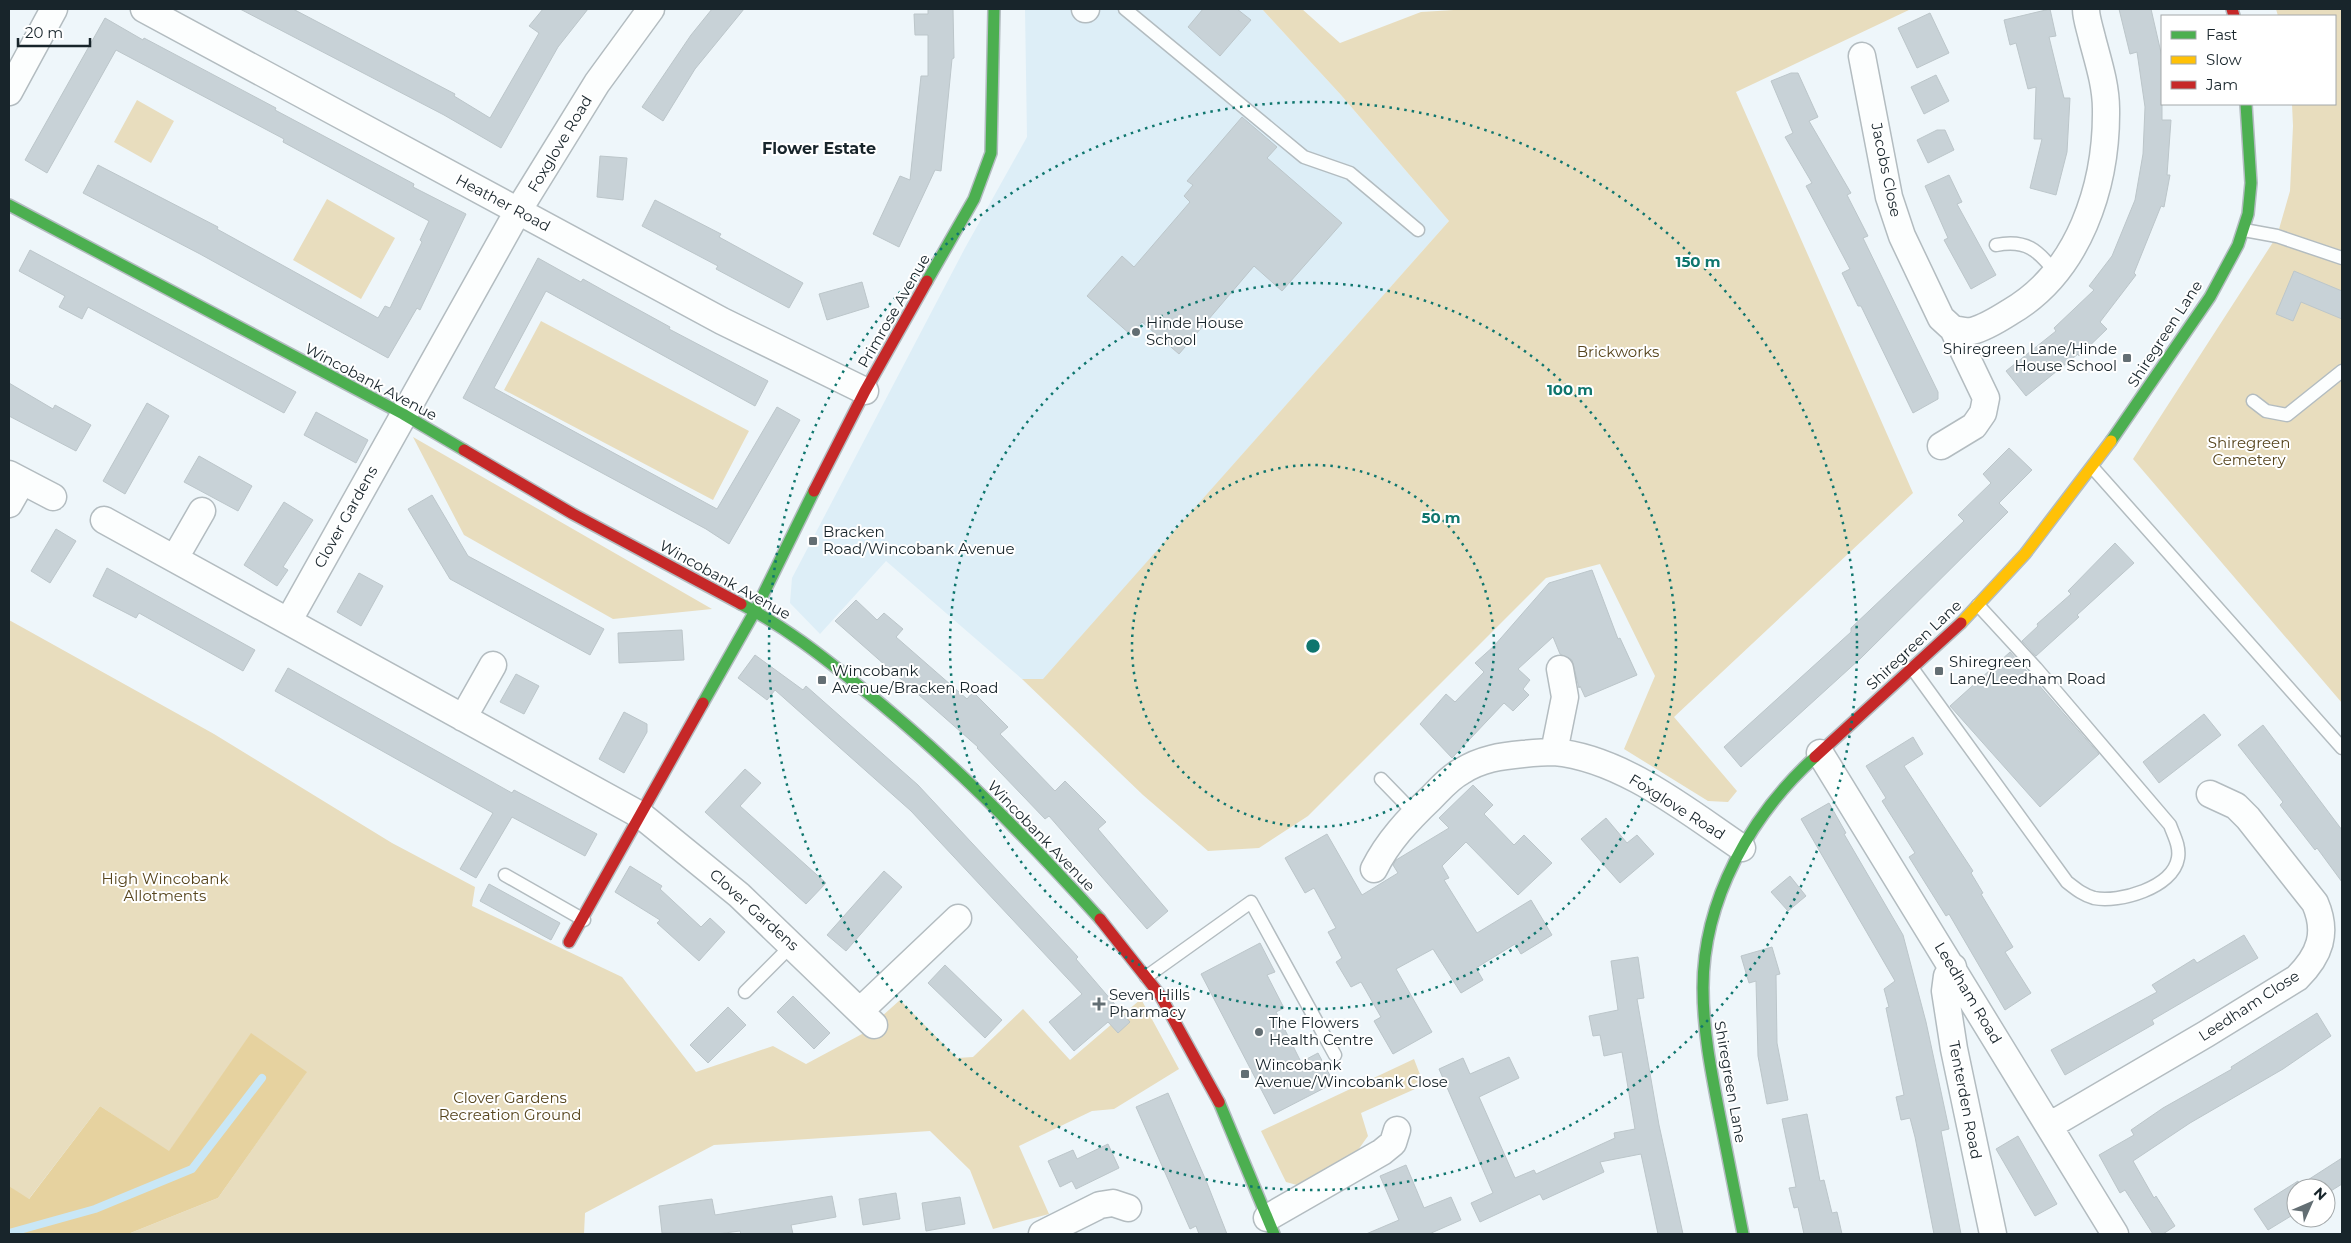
<svg xmlns="http://www.w3.org/2000/svg" width="2351" height="1243" viewBox="0 0 2351 1243" font-family="Montserrat,sans-serif">
	<style>
		.built { fill: #ddeef7 }
		.green { fill: #e8ddbe }
		.forest { fill: #e6d29f }
		.lines { fill: none; stroke-linecap: round; stroke-linejoin: round }
		.stream { stroke: #c9e7f6; stroke-width: 8 }
		.building { fill: #c8d2d7; stroke: #bcc6ca }
		.lane-casing { stroke: #b3bcc0; stroke-width: 15 }
		.street-casing { stroke: #b3bcc0; stroke-width: 29 }
		.fast-casing { stroke: #b3bcc0; stroke-width: 14 }
		.slow-casing { stroke: #b3bcc0; stroke-width: 14 }
		.jam-casing { stroke: #b3bcc0; stroke-width: 14 }
		.lane { stroke: #fcfefe; stroke-width: 12 }
		.street { stroke: #fcfefe; stroke-width: 26 }
		.fast { stroke: #4caf50; stroke-width: 11 }
		.slow { stroke: #ffc107; stroke-width: 11 }
		.jam { stroke: #c62828; stroke-width: 11 }
		.ring { fill: none; stroke: #0f766e; stroke-width: 2.5; stroke-dasharray: 2.5 5 }
		.poi-dot { fill: #636e73; stroke: #fff; stroke-width: 2 }
		.labels { text-anchor: middle; stroke-width: 4; stroke-linejoin: round; paint-order: stroke }
		.street-label { font-size: 15px; fill: #18252b; stroke: #fff }
		.poi-label { font-size: 15px; fill: #18252b; stroke: #fff; text-anchor: start }
		.park-label { font-size: 15px; fill: #56441c; stroke: #fff }
		.neighbourhood-label { font-size: 16px; font-weight: bold; fill: #18252b; stroke: #fff }
		.centre { fill: #0f766e; stroke: #fff; stroke-width: 2.5 }
		.ring-label { font-size: 15px; text-anchor: middle; font-weight: bold; fill: #0f766e; stroke: #fff; stroke-width: 4; stroke-linejoin: round; paint-order: stroke }
	</style>
	<rect width="100%" height="100%" fill="#eef6fa"/>
	<path class="built" d="M 1025,9 L 1262,9 L 1341,95 L 1449,221 L 1043,680 L 1022,679 L 886,561 L 820,634 L 790,603 L 792,578 L 965,248 L 1027,137 Z"/>
	<path class="green" d="M 1262,9 L 1302,9 L 1340,43 L 1421,12 L 1470,9 L 1911,9 L 1736,92 L 1913,493 L 1674,717 L 1737,791 L 1728,802 L 1708,801 L 1624,749 L 1655,676 L 1600,564 L 1546,578 L 1308,816 L 1259,848 L 1208,851 L 1143,795 L 1022,679 L 1043,679 L 1449,221 L 1341,95 Z
		M 2276,9 L 2342,9 L 2342,703 L 2133,459 L 2277,236 L 2290,191 L 2293,126 L 2292,104 L 2335,104 L 2335,16 L 2278,16 Z
		M 137,100 L 174,121 L 151,163 L 114,142 Z
		M 327,199 L 395,238 L 361,299 L 293,260 Z
		M 541,321 L 749,431 L 713,500 L 504,390 Z
		M 413,437 L 712,609 L 613,619 L 464,535 Z
		M 9,620 L 214,734 L 392,843 L 475,887 L 472,906 L 622,977 L 696,1072 L 773,1046 L 806,1064 L 862,1034 L 900,1000 L 957,1058 L 973,1057 L 1023,1009 L 1070,1060 L 1141,999 L 1179,1069 L 1114,1109 L 1092,1111 L 1019,1146 L 1049,1214 L 993,1229 L 970,1170 L 930,1131 L 714,1145 L 585,1213 L 584,1234 L 128,1234 L 218,1198 L 306,1073 L 251,1034 L 169,1152 L 100,1106 L 28,1200 L 9,1186 Z
		M 1414,1059 L 1424,1085 L 1361,1113 L 1368,1136 L 1358,1150 L 1297,1185 L 1286,1182 L 1261,1131 Z"/>
	<path class="forest" d="M 251,1033 L 307,1072 L 218,1198 L 128,1234 L 9,1234 L 9,1186 L 29,1199 L 100,1106 L 169,1151 Z"/>
	<g class="lines">
		<path class="stream" d="M 9,1233 L 95,1209 L 192,1169 L 262,1078"/>
	</g>
	<path class="building" d="M 240,9 L 293,9 L 455,94 L 454,96 L 490,118 L 539,33 L 529,26 L 543,9 L 588,9 L 558,47 L 501,148 L 444,115 Z
		M 712,9 L 744,9 L 695,69 L 663,121 L 642,107 L 691,35 Z
		M 928,9 L 953,9 L 954,58 L 952,59 L 941,171 L 935,170 L 899,247 L 873,234 L 900,176 L 910,180 L 921,76 L 928,76 L 928,35 L 915,35 L 914,14 L 928,14 Z
		M 1203,9 L 1237,9 L 1251,20 L 1220,56 L 1188,27 Z
		M 2050,9 L 2056,36 L 2049,37 L 2064,98 L 2070,98 L 2067,152 L 2056,195 L 2030,188 L 2042,139 L 2034,139 L 2036,87 L 2028,89 L 2016,43 L 2010,45 L 2004,20 Z
		M 2119,9 L 2151,9 L 2162,57 L 2162,120 L 2171,120 L 2167,175 L 2170,175 L 2164,207 L 2161,206 L 2134,273 L 2136,275 L 2100,322 L 2107,329 L 2079,356 L 2078,354 L 2026,396 L 2006,371 L 2056,331 L 2054,328 L 2094,290 L 2089,286 L 2112,256 L 2135,200 L 2143,154 L 2145,107 L 2137,52 L 2130,54 Z
		M 1930,13 L 1949,53 L 1917,68 L 1898,28 Z
		M 105,18 L 143,40 L 144,38 L 276,108 L 275,110 L 414,184 L 413,187 L 466,214 L 420,310 L 417,308 L 388,358 L 200,254 L 83,193 L 98,165 L 218,227 L 217,229 L 378,318 L 385,306 L 390,308 L 422,242 L 420,240 L 429,221 L 283,142 L 284,139 L 116,50 L 47,173 L 25,160 Z
		M 1791,73 L 1798,73 L 1818,117 L 1809,121 L 1851,193 L 1847,195 L 1868,236 L 1863,238 L 1938,392 L 1938,399 L 1913,413 L 1861,306 L 1858,306 L 1842,273 L 1850,269 L 1806,186 L 1812,183 L 1785,137 L 1793,133 L 1771,81 Z
		M 1936,75 L 1949,101 L 1924,114 L 1911,87 Z
		M 1242,117 L 1277,147 L 1267,158 L 1342,223 L 1282,291 L 1254,266 L 1179,354 L 1142,322 L 1131,335 L 1087,296 L 1122,256 L 1134,267 L 1190,202 L 1184,196 L 1193,185 L 1187,181 Z
		M 1937,130 L 1945,130 L 1954,150 L 1928,163 L 1917,140 Z
		M 600,156 L 627,158 L 623,200 L 597,197 Z
		M 1949,175 L 1962,202 L 1957,204 L 1996,275 L 1971,289 L 1944,240 L 1948,238 L 1925,186 Z
		M 655,200 L 721,234 L 719,237 L 803,283 L 789,308 L 716,269 L 718,266 L 642,226 Z
		M 30,250 L 296,392 L 284,413 L 88,307 L 82,319 L 59,307 L 65,296 L 19,271 Z
		M 538,258 L 581,282 L 583,279 L 608,293 L 670,327 L 669,329 L 768,381 L 755,406 L 546,291 L 494,388 L 717,509 L 777,407 L 800,420 L 729,544 L 706,529 L 463,398 Z
		M 2294,271 L 2342,291 L 2342,319 L 2301,302 L 2293,321 L 2276,314 Z
		M 862,282 L 869,307 L 827,320 L 819,294 Z
		M 9,383 L 53,409 L 55,405 L 91,425 L 76,451 L 9,416 Z
		M 147,403 L 169,416 L 125,494 L 103,481 Z
		M 316,412 L 368,440 L 356,463 L 304,435 Z
		M 2009,448 L 2032,470 L 1999,503 L 2008,512 L 1861,658 L 1741,767 L 1724,747 L 1851,632 L 1851,628 L 1964,521 L 1958,515 L 1991,483 L 1983,474 Z
		M 199,456 L 252,486 L 238,511 L 184,482 Z
		M 432,495 L 468,556 L 604,629 L 590,655 L 450,579 L 408,509 Z
		M 284,502 L 313,520 L 283,567 L 288,570 L 277,586 L 244,565 Z
		M 56,529 L 76,541 L 50,583 L 31,571 Z
		M 2115,543 L 2134,563 L 2077,615 L 2079,617 L 2036,656 L 2022,641 L 2038,626 L 2037,624 L 2071,594 L 2068,591 Z
		M 107,568 L 255,650 L 243,671 L 139,613 L 136,618 L 93,596 Z
		M 1592,570 L 1618,639 L 1620,638 L 1637,675 L 1585,697 L 1580,686 L 1579,688 L 1572,660 L 1560,654 L 1553,637 L 1518,669 L 1530,680 L 1523,689 L 1529,695 L 1513,711 L 1504,703 L 1452,758 L 1420,724 L 1446,694 L 1455,702 L 1484,672 L 1475,663 L 1494,646 L 1549,583 Z
		M 359,573 L 383,586 L 361,626 L 337,612 Z
		M 856,600 L 877,620 L 884,613 L 903,629 L 896,637 L 967,699 L 973,692 L 1008,727 L 1000,734 L 1055,791 L 1065,781 L 1106,822 L 1098,829 L 1168,911 L 1147,929 L 1049,816 L 1045,819 L 977,748 L 978,747 L 835,621 Z
		M 682,630 L 684,660 L 619,663 L 618,633 Z
		M 2010,652 L 2099,754 L 2040,807 L 1950,706 Z
		M 755,655 L 803,690 L 806,686 L 918,785 L 1078,957 L 1076,959 L 1130,1022 L 1118,1033 L 1108,1022 L 1074,1051 L 1049,1022 L 1082,994 L 911,811 L 775,690 L 767,700 L 738,678 Z
		M 288,668 L 512,793 L 514,790 L 597,834 L 585,856 L 512,817 L 476,878 L 460,869 L 493,813 L 275,691 Z
		M 516,674 L 539,686 L 524,714 L 500,702 Z
		M 624,712 L 647,724 L 647,732 L 624,773 L 599,759 Z
		M 2204,714 L 2221,735 L 2159,783 L 2143,762 Z
		M 2263,725 L 2342,830 L 2342,882 L 2317,848 L 2315,850 L 2280,805 L 2283,802 L 2238,745 Z
		M 1913,737 L 1923,754 L 1904,766 L 1973,871 L 1971,873 L 1983,893 L 1981,894 L 2013,947 L 2005,952 L 2031,993 L 2005,1010 L 1949,914 L 1946,916 L 1909,857 L 1915,853 L 1882,801 L 1886,798 L 1866,766 Z
		M 745,769 L 761,783 L 740,806 L 826,883 L 806,904 L 705,812 Z
		M 1473,785 L 1493,805 L 1484,814 L 1514,845 L 1524,835 L 1552,863 L 1518,895 L 1466,842 L 1442,866 L 1449,878 L 1444,880 L 1477,933 L 1531,900 L 1552,935 L 1521,954 L 1515,944 L 1476,968 L 1483,980 L 1461,993 L 1433,949 L 1396,969 L 1432,1032 L 1393,1054 L 1374,1021 L 1381,1017 L 1361,982 L 1351,987 L 1336,962 L 1342,958 L 1328,932 L 1336,928 L 1314,888 L 1305,893 L 1285,858 L 1327,834 L 1362,895 L 1398,873 L 1393,865 L 1396,860 L 1449,828 L 1439,818 Z
		M 1829,803 L 1846,833 L 1844,834 L 1903,935 L 1926,1022 L 1949,1129 L 1941,1131 L 1961,1234 L 1934,1234 L 1915,1137 L 1910,1118 L 1901,1120 L 1896,1097 L 1904,1095 L 1886,1008 L 1889,1007 L 1884,989 L 1895,981 L 1801,819 Z
		M 1606,818 L 1627,843 L 1637,835 L 1654,854 L 1620,883 L 1581,839 Z
		M 630,866 L 662,886 L 660,889 L 701,927 L 710,918 L 725,932 L 699,961 L 657,923 L 660,920 L 615,892 Z
		M 884,871 L 902,887 L 846,951 L 827,935 Z
		M 1790,876 L 1806,896 L 1788,911 L 1771,892 Z
		M 489,884 L 560,923 L 551,940 L 480,901 Z
		M 2244,935 L 2258,958 L 2152,1020 L 2154,1024 L 2065,1075 L 2051,1050 L 2157,992 L 2152,985 L 2194,959 L 2197,963 Z
		M 1260,943 L 1275,972 L 1267,975 L 1284,1008 L 1276,1012 L 1301,1062 L 1318,1053 L 1334,1083 L 1274,1114 L 1201,974 Z
		M 1772,947 L 1780,974 L 1776,975 L 1777,1043 L 1788,1100 L 1767,1104 L 1758,1056 L 1756,981 L 1749,983 L 1741,956 Z
		M 1638,957 L 1644,998 L 1637,999 L 1659,1125 L 1683,1234 L 1658,1234 L 1641,1154 L 1600,1162 L 1604,1172 L 1543,1200 L 1540,1194 L 1480,1222 L 1471,1203 L 1493,1193 L 1439,1069 L 1463,1058 L 1470,1074 L 1509,1057 L 1519,1078 L 1479,1097 L 1515,1178 L 1534,1170 L 1536,1174 L 1615,1138 L 1614,1133 L 1635,1129 L 1622,1052 L 1604,1056 L 1600,1035 L 1593,1036 L 1589,1016 L 1618,1010 L 1611,961 Z
		M 945,965 L 1002,1020 L 985,1038 L 928,983 Z
		M 793,996 L 830,1033 L 814,1049 L 777,1012 Z
		M 728,1007 L 746,1025 L 708,1063 L 690,1045 Z
		M 2317,1013 L 2331,1036 L 2283,1069 L 2190,1123 L 2133,1161 L 2154,1198 L 2156,1196 L 2175,1226 L 2163,1234 L 2153,1234 L 2125,1190 L 2120,1193 L 2099,1155 L 2134,1135 L 2131,1130 L 2163,1108 L 2232,1069 L 2231,1067 Z
		M 1168,1093 L 1207,1183 L 1227,1234 L 1199,1234 L 1196,1226 L 1190,1229 L 1136,1107 Z
		M 1807,1114 L 1820,1181 L 1824,1180 L 1832,1213 L 1837,1212 L 1842,1234 L 1804,1234 L 1798,1207 L 1794,1208 L 1789,1188 L 1796,1187 L 1782,1119 Z
		M 2018,1136 L 2057,1204 L 2035,1216 L 1996,1149 Z
		M 1108,1144 L 1119,1168 L 1076,1189 L 1072,1181 L 1060,1187 L 1048,1161 L 1073,1150 L 1077,1159 Z
		M 2342,1158 L 2342,1184 L 2326,1194 L 2326,1188 L 2296,1188 L 2296,1213 L 2268,1230 L 2254,1209 L 2298,1181 L 2300,1185 Z
		M 1406,1165 L 1424,1208 L 1451,1197 L 1461,1220 L 1429,1234 L 1366,1234 L 1399,1220 L 1380,1176 Z
		M 896,1193 L 900,1219 L 863,1225 L 859,1199 Z
		M 832,1196 L 836,1217 L 791,1225 L 793,1234 L 741,1234 L 740,1231 L 717,1234 L 662,1233 L 659,1206 L 712,1199 L 715,1215 Z
		M 960,1197 L 965,1224 L 926,1231 L 922,1203 Z"/>
	<g class="lines">
		<g class="lane-casing">
			<path id="lane" d="M 1125,9 L 1304,157 L 1350,173 L 1418,230
				M 2244,230 L 2277,236 L 2342,258
				M 1996,245 C 2026,239 2038,250 2056,273
				M 2253,401 L 2266,411 L 2287,415 L 2342,371
				M 2093,468 L 2342,748
				M 1912,668 L 2067,882 C 2076,889 2083,895 2094,898 C 2119,903 2173,888 2178,858 C 2180,846 2174,836 2170,825 L 2036,668 L 1978,605
				M 1381,779 L 1415,814
				M 505,875 L 584,920
				M 1146,977 L 1251,902 L 1335,1055
				M 745,992 L 792,945"/>
		</g>
		<g class="street-casing">
			<path id="street" d="M 144,9 L 722,321 L 865,391
				M 1085,9 L 1086,9
				M 1862,56 L 1889,197 L 1902,236 L 1941,318 L 1953,329 L 1986,398 L 1983,413 L 1974,426 L 1941,446
				M 9,92 L 54,9
				M 1953,329 C 1959,330 1967,332 1972,331 C 1984,328 1999,319 2010,312 C 2079,272 2107,186 2106,109 C 2106,85 2098,61 2092,38 C 2090,29 2086,18 2086,9
				M 9,474 L 53,497
				M 9,504 L 22,481
				M 104,520 L 642,816 L 739,895 L 874,1025
				M 175,558 L 202,511
				M 289,620 L 518,211 L 597,83 L 651,9
				M 463,718 L 493,665
				M 1554,752 L 1565,697 L 1560,669
				M 1820,753 L 2115,1234
				M 1374,869 C 1388,841 1408,820 1431,798 C 1440,789 1450,777 1462,771 C 1481,759 1501,756 1523,754 C 1533,753 1544,752 1554,752 C 1622,758 1687,811 1742,848
				M 1953,967 L 1947,976 L 1945,991 L 1954,1049 L 1993,1234
				M 861,1010 L 958,918
				M 2049,1126 L 2206,1034 L 2297,978 C 2320,955 2328,933 2315,903 L 2248,818 L 2236,806 L 2210,794
				M 1267,1218 L 1382,1152 L 1393,1143 L 1397,1130
				M 1042,1234 L 1100,1205 L 1113,1203 L 1128,1208"/>
		</g>
		<g class="fast-casing">
			<path id="fast" d="M 9,205 L 403,414 L 464,450
				M 927,281 L 974,199 L 991,153 L 994,9
				M 2111,441 L 2210,297 L 2238,245 L 2248,214 L 2251,183 L 2246,104
				M 741,604 C 784,626 822,656 859,686 C 947,756 1025,836 1100,919
				M 703,703 L 755,611 L 814,491
				M 1219,1102 L 1274,1234
				M 1743,1234 C 1735,1193 1727,1152 1719,1112 C 1711,1071 1703,1030 1703,988 C 1703,899 1751,815 1815,757"/>
		</g>
		<g class="slow-casing">
			<path id="slow" d="M 1961,623 L 2025,554 L 2111,441"/>
		</g>
		<g class="jam-casing">
			<path id="jam" d="M 2232,9 L 2234,16
				M 464,450 L 573,514 L 741,604
				M 814,491 L 865,391 L 927,281
				M 1815,757 L 1961,623
				M 1100,919 L 1160,995 L 1219,1102
				M 569,942 L 703,703"/>
		</g>
		<use href="#lane" class="lane"/>
		<use href="#street" class="street"/>
		<use href="#fast" class="fast"/>
		<use href="#slow" class="slow"/>
		<use href="#jam" class="jam"/>
	</g>
	<g class="ring">
		<circle cx="1313" cy="646" r="181"/>
		<circle cx="1313" cy="646" r="363"/>
		<circle cx="1313" cy="646" r="544"/>
	</g>
	<g class="poi-dot">
		<circle cx="1136" cy="332" r="5"/>
		<rect x="2122" y="353" width="10" height="10" rx="2.5"/>
		<rect x="808" y="536" width="10" height="10" rx="2.5"/>
		<rect x="1934" y="666" width="10" height="10" rx="2.5"/>
		<rect x="817" y="675" width="10" height="10" rx="2.5"/>
		<path d="M1096.5 996.5h5v5h5v5h-5v5h-5v-5h-5v-5h5z"/>
		<circle cx="1259" cy="1032" r="5"/>
		<rect x="1240" y="1069" width="10" height="10" rx="2.5"/>
	</g>
	<g class="labels">
		<g class="street-label">
			<text transform="translate(560 144) rotate(-59)" y="5">Foxglove Road</text>
			<text transform="translate(1886 170) rotate(78)" y="5">Jacobs Close</text>
			<text transform="translate(503 203) rotate(28)" y="5">Heather Road</text>
			<text transform="translate(894 311) rotate(-60)" y="5">Primrose Avenue</text>
			<text transform="translate(2165 334) rotate(-57)" y="5">Shiregreen Lane</text>
			<text transform="translate(371 382) rotate(28)" y="5">Wincobank Avenue</text>
			<text transform="translate(346 517) rotate(-61)" y="5">Clover Gardens</text>
			<text transform="translate(725 580) rotate(29)" y="5">Wincobank Avenue</text>
			<text transform="translate(1914 645) rotate(-43)" y="5">Shiregreen Lane</text>
			<text transform="translate(1677 807) rotate(32)" y="5">Foxglove Road</text>
			<text transform="translate(1041 836) rotate(46)" y="5">Wincobank Avenue</text>
			<text transform="translate(754 910) rotate(42)" y="5">Clover Gardens</text>
			<text transform="translate(1968 993) rotate(59)" y="5">Leedham Road</text>
			<text transform="translate(2249 1006) rotate(-33)" y="5">Leedham Close</text>
			<text transform="translate(1730 1082) rotate(80)" y="5">Shiregreen Lane</text>
			<text transform="translate(1965 1100) rotate(79)" y="5">Tenterden Road</text>
		</g>
		<g class="poi-label">
			<text x="1146" y="328">Hinde House<tspan x="1146" dy="17">School</tspan></text>
			<text x="2117" y="354" text-anchor="end">Shiregreen Lane/Hinde<tspan x="2117" dy="17">House School</tspan></text>
			<text x="823" y="537">Bracken<tspan x="823" dy="17">Road/Wincobank Avenue</tspan></text>
			<text x="1949" y="667">Shiregreen<tspan x="1949" dy="17">Lane/Leedham Road</tspan></text>
			<text x="832" y="676">Wincobank<tspan x="832" dy="17">Avenue/Bracken Road</tspan></text>
			<text x="1109" y="1000">Seven Hills<tspan x="1109" dy="17">Pharmacy</tspan></text>
			<text x="1269" y="1028">The Flowers<tspan x="1269" dy="17">Health Centre</tspan></text>
			<text x="1255" y="1070">Wincobank<tspan x="1255" dy="17">Avenue/Wincobank Close</tspan></text>
		</g>
		<g class="park-label">
			<text x="1618" y="357">Brickworks</text>
			<text x="2249" y="448">Shiregreen<tspan x="2249" dy="17">Cemetery</tspan></text>
			<text x="165" y="884">High Wincobank<tspan x="165" dy="17">Allotments</tspan></text>
			<text x="510" y="1103">Clover Gardens<tspan x="510" dy="17">Recreation Ground</tspan></text>
		</g>
		<g class="neighbourhood-label">
			<text x="819" y="154">Flower Estate</text>
		</g>
	</g>
	<circle cx="1313" cy="646" r="8" class="centre"/>
	<g class="ring-label">
		<text x="1698" y="267">150 m</text>
		<text x="1570" y="395">100 m</text>
		<text x="1441" y="523">50 m</text>
	</g>
	<rect width="2351" height="1243" fill="none" stroke="#18252b" stroke-width="20"/>
	<rect x="2161" y="15" width="175" height="90" fill="#ffffff" stroke="#a3a8aa"/>
	<rect x="2171" y="31" width="25" height="8" fill="#4caf50" stroke="#a3a8aa"/>
	<text x="2206" y="40" font-size="15" fill="#18252b">Fast</text>
	<rect x="2171" y="56" width="25" height="8" fill="#ffc107" stroke="#a3a8aa"/>
	<text x="2206" y="65" font-size="15" fill="#18252b">Slow</text>
	<rect x="2171" y="81" width="25" height="8" fill="#c62828" stroke="#a3a8aa"/>
	<text x="2206" y="90" font-size="15" fill="#18252b">Jam</text>
	<g transform="translate(2311 1203) rotate(45)"><circle r="24" fill="#ffffff" stroke="#a3a8aa"/>
	<path d="M0-4L9 19L0 12L-9 19Z" fill="#636e73"/>
	<text y="-8" font-size="14" font-weight="bold" text-anchor="middle" fill="#18252b">N</text>
	</g>
	<path d="M18 38v8h72v-8" fill="none" stroke="#18252b" stroke-width="2.5"/>
	<text x="25" y="38" font-size="15" fill="#18252b" stroke="#ffffff" stroke-width="4" paint-order="stroke">20 m</text>
</svg>
